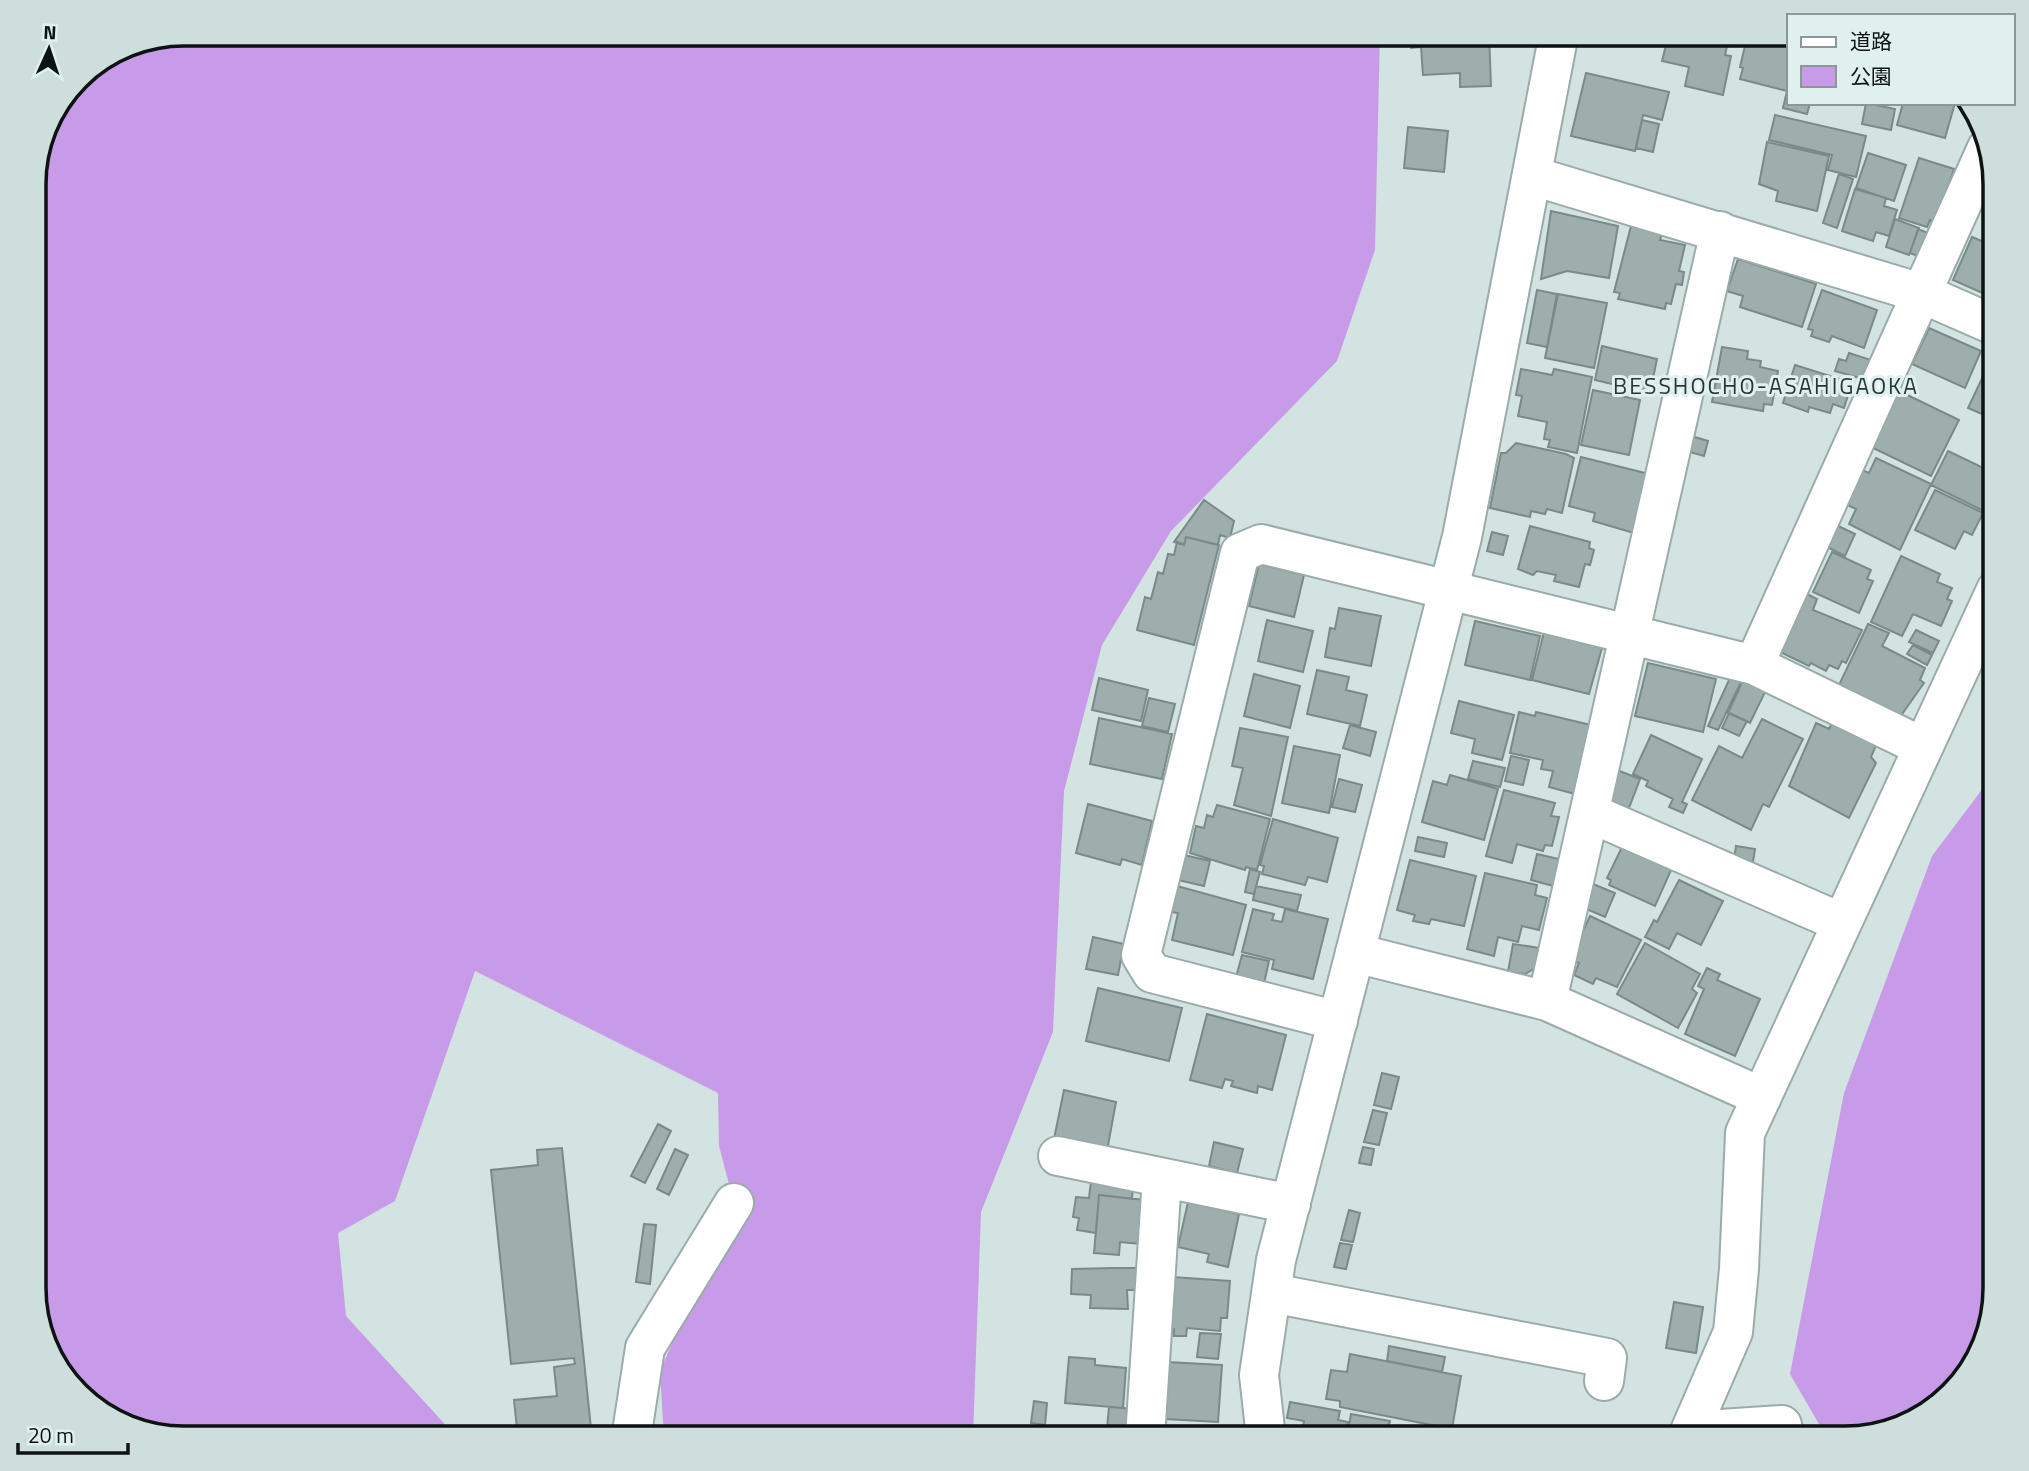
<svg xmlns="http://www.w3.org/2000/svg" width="2029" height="1471" viewBox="0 0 2029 1471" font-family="'Titillium Web','Noto Sans JP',sans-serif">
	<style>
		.green { fill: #c89be8 }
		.building { fill: #9eaeac; stroke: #7a8a88; stroke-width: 2 }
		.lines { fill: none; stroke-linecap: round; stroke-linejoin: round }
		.minor-casing { stroke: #9baba9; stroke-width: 42 }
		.tertiary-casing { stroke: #9baba9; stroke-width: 42 }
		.minor { stroke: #fff; stroke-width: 38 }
		.tertiary { stroke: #fff; stroke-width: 38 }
		.labels { text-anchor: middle; stroke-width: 6; stroke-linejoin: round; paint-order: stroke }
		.quarter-label { font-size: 23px; letter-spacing: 2px; fill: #2a3736; stroke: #dff0ee }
		.rim { fill: none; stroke: #0d1312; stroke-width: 3.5 }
	</style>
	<rect width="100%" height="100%" fill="#d2e3e1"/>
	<path class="green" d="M 184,33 L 1380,33 L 1375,250 L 1337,361 L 1171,531 L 1102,645 L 1064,791 L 1053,1032 L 981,1212 L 973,1438 L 664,1438 L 660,1371 L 734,1203 L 719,1146 L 718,1093 L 475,971 L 395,1201 L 338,1233 L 346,1316 L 452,1432 L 450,1438 L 183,1438 L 92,1407 L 53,1362 L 34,1297 L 34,173 L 49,117 L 84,71 L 126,45 Z
		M 1996,771 L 1996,1288 L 1965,1379 L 1912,1422 L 1846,1438 L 1827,1438 L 1790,1374 L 1844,1093 L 1932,856 Z"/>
	<path class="building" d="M 1411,33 L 1489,33 L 1491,86 L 1460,87 L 1460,73 L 1423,75 L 1421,47 L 1411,48 Z
		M 1669,33 L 1730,33 L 1725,55 L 1731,56 L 1723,95 L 1685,86 L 1689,67 L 1662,61 Z
		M 1748,33 L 1789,33 L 1789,103 L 1810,103 L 1807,114 L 1783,108 L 1787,91 L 1740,79 L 1743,68 L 1740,67 Z
		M 1586,73 L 1669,92 L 1662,120 L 1643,115 L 1635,151 L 1571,136 Z
		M 1866,103 L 1895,109 L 1891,130 L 1862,124 Z
		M 1903,103 L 1955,103 L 1945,138 L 1897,125 Z
		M 1775,115 L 1866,136 L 1856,177 L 1828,170 L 1832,155 L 1769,140 Z
		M 1642,120 L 1659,124 L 1653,152 L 1636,148 Z
		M 1408,127 L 1448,131 L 1444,172 L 1404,168 Z
		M 1767,142 L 1829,156 L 1817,211 L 1776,201 L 1778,191 L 1759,184 Z
		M 1868,153 L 1906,165 L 1894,201 L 1856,188 Z
		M 1919,158 L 1954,169 L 1936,222 L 1930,220 L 1927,227 L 1899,218 Z
		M 1839,174 L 1853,179 L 1837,228 L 1823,223 Z
		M 1855,189 L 1886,198 L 1884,206 L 1897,210 L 1889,236 L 1876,232 L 1873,241 L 1842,231 Z
		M 1551,211 L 1618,226 L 1609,278 L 1567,271 L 1541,279 Z
		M 1895,219 L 1919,228 L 1909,255 L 1886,247 Z
		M 1631,226 L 1662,233 L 1660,240 L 1685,245 L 1679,271 L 1684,272 L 1682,285 L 1676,284 L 1671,304 L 1666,303 L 1665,309 L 1618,299 L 1620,293 L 1614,292 Z
		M 1918,229 L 1928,233 L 1920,257 L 1910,253 Z
		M 1972,237 L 1996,247 L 1996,299 L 1953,280 Z
		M 1738,259 L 1816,284 L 1802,327 L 1740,307 L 1743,296 L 1727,291 Z
		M 1537,290 L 1557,294 L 1547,347 L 1527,343 Z
		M 1822,290 L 1877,310 L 1864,348 L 1832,336 L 1829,342 L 1811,336 L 1813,330 L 1808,329 Z
		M 1558,294 L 1607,303 L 1594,368 L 1545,358 Z
		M 1929,328 L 1981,351 L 1965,388 L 1912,364 Z
		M 1602,346 L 1657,359 L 1650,393 L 1595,380 Z
		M 1722,347 L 1748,351 L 1747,359 L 1761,361 L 1760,367 L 1778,371 L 1772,405 L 1764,404 L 1763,411 L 1712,402 Z
		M 1996,349 L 1996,430 L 1985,425 L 1989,417 L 1968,408 Z
		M 1849,353 L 1871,360 L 1863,379 L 1835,371 L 1839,359 L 1846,361 Z
		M 1795,365 L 1852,383 L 1844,408 L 1833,404 L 1830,413 L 1809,407 L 1808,412 L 1783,403 Z
		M 1521,369 L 1552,375 L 1554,369 L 1592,377 L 1577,453 L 1548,447 L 1550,440 L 1544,439 L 1547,422 L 1518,416 L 1522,396 L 1516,395 Z
		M 1593,390 L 1640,400 L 1629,455 L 1581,445 Z
		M 1897,390 L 1959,420 L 1931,476 L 1869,446 Z
		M 1688,435 L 1708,441 L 1704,456 L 1683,450 Z
		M 1516,443 L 1566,454 L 1574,458 L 1562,513 L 1547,509 L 1545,514 L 1531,511 L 1530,517 L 1490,508 L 1501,453 L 1506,453 Z
		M 1948,451 L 1996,474 L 1994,516 L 1931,485 Z
		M 1581,457 L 1649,474 L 1634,533 L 1593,521 L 1595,513 L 1569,506 Z
		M 1876,458 L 1931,484 L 1900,550 L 1849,524 L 1856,509 L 1841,502 L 1857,468 L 1869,473 Z
		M 1935,490 L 1983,513 L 1972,535 L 1964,531 L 1955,549 L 1915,530 Z
		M 1204,500 L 1234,521 L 1230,538 L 1220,535 L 1218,545 L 1186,537 L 1184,545 L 1174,542 Z
		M 1832,523 L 1855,534 L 1845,556 L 1821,544 Z
		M 1530,526 L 1590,542 L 1589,548 L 1594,550 L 1590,565 L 1585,564 L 1579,587 L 1554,581 L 1556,575 L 1537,571 L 1533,575 L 1518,569 Z
		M 1492,532 L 1508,536 L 1503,555 L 1487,551 Z
		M 1186,537 L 1219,545 L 1194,645 L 1137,630 L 1145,597 L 1151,599 L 1158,572 L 1163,574 L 1168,554 L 1174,555 L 1177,542 L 1184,545 Z
		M 1832,552 L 1871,570 L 1867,579 L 1873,581 L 1859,613 L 1813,592 Z
		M 1901,556 L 1940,574 L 1937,582 L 1952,588 L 1947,599 L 1952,601 L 1941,626 L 1913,614 L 1902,636 L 1871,622 Z
		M 1259,564 L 1304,575 L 1294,617 L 1249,606 Z
		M 1799,590 L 1817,599 L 1813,610 L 1862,630 L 1846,663 L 1842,661 L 1838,669 L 1829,665 L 1826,671 L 1811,663 L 1809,666 L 1772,648 Z
		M 1339,608 L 1381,616 L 1371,666 L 1325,657 L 1330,628 L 1335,629 Z
		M 1267,620 L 1313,631 L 1303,672 L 1258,661 Z
		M 1475,621 L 1540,636 L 1530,680 L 1465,665 Z
		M 1868,624 L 1889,633 L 1882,646 L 1925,668 L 1920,680 L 1924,683 L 1900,717 L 1839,685 Z
		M 1916,630 L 1939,641 L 1933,653 L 1909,642 Z
		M 1544,632 L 1602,648 L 1589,694 L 1532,680 Z
		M 1913,645 L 1932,655 L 1927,665 L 1907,654 Z
		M 1648,663 L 1716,679 L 1703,732 L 1635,716 Z
		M 1317,670 L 1349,677 L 1346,690 L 1367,695 L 1360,726 L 1307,714 Z
		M 1254,674 L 1300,686 L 1290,728 L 1244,716 Z
		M 1099,678 L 1148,690 L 1141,721 L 1092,710 Z
		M 1730,678 L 1741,682 L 1718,730 L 1708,726 Z
		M 1743,680 L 1766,690 L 1750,723 L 1728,713 Z
		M 1149,698 L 1175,704 L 1168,732 L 1142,726 Z
		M 1459,701 L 1514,715 L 1502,760 L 1472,753 L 1475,739 L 1451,733 Z
		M 1519,712 L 1535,716 L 1536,712 L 1591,725 L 1575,794 L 1549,787 L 1553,771 L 1541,769 L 1543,760 L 1510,753 Z
		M 1729,713 L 1747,721 L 1739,736 L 1722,728 Z
		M 1099,718 L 1172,734 L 1162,779 L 1090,764 Z
		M 1762,719 L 1803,739 L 1769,807 L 1763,804 L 1751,830 L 1692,800 L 1719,746 L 1742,758 Z
		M 1816,723 L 1829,729 L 1832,723 L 1877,743 L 1871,757 L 1876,763 L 1849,818 L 1789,786 Z
		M 1350,725 L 1376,732 L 1370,756 L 1343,748 Z
		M 1240,728 L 1288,737 L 1271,816 L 1234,805 L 1243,768 L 1232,766 Z
		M 1651,735 L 1702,759 L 1682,802 L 1687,804 L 1683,813 L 1669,807 L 1673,799 L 1646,786 L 1648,781 L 1633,774 Z
		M 1294,746 L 1340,755 L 1329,813 L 1282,803 Z
		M 1511,756 L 1529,760 L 1523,785 L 1505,781 Z
		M 1473,761 L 1505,768 L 1500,787 L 1468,779 Z
		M 1617,770 L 1640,779 L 1629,808 L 1612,802 L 1608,793 Z
		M 1450,775 L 1498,789 L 1484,840 L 1422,822 L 1433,781 L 1447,785 Z
		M 1339,779 L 1362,785 L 1355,812 L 1332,807 Z
		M 1504,790 L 1555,803 L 1551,816 L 1559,817 L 1552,846 L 1545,845 L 1543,851 L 1517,844 L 1512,863 L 1486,856 Z
		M 1088,804 L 1152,821 L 1142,865 L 1122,859 L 1120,865 L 1076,853 Z
		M 1217,805 L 1270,819 L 1257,870 L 1246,867 L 1245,870 L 1190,853 L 1196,826 L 1204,828 L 1207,815 L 1213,817 Z
		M 1273,819 L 1338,838 L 1327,882 L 1308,877 L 1305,885 L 1262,874 L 1264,866 L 1260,865 Z
		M 1418,837 L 1447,843 L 1444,857 L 1415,851 Z
		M 1623,845 L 1672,868 L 1655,906 L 1609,885 L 1611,880 L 1607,878 Z
		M 1736,846 L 1755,849 L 1753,862 L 1734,860 Z
		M 1537,854 L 1563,860 L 1557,887 L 1531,880 Z
		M 1184,855 L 1210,861 L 1204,886 L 1178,880 Z
		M 1410,860 L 1476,876 L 1464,926 L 1431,919 L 1429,924 L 1413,921 L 1415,915 L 1397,910 Z
		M 1250,869 L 1260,872 L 1254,894 L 1245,892 Z
		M 1485,873 L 1537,885 L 1535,895 L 1547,898 L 1539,930 L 1522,926 L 1518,942 L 1498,937 L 1494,956 L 1467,949 Z
		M 1679,880 L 1723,901 L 1701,945 L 1677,933 L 1669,949 L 1645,937 L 1654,920 L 1657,922 Z
		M 1593,884 L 1615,893 L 1605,917 L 1584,908 Z
		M 1177,886 L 1246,905 L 1233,955 L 1172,940 L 1178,913 L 1171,912 Z
		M 1256,886 L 1301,895 L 1297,911 L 1253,900 Z
		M 1253,909 L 1274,914 L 1272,920 L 1282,922 L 1285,909 L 1328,919 L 1313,979 L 1272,969 L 1274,960 L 1242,952 Z
		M 1590,916 L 1641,940 L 1617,987 L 1596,978 L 1593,984 L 1574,975 L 1579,963 L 1570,960 Z
		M 1093,937 L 1124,944 L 1118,975 L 1086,969 Z
		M 1645,943 L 1700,974 L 1692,989 L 1697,993 L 1678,1028 L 1617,994 Z
		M 1513,944 L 1540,948 L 1537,967 L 1525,974 L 1508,972 Z
		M 1242,955 L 1269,961 L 1263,988 L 1235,981 Z
		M 1707,968 L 1720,974 L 1717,980 L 1760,999 L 1735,1056 L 1685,1034 L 1704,989 L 1698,986 Z
		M 1098,988 L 1182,1008 L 1169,1061 L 1086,1041 Z
		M 1207,1014 L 1286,1035 L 1272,1090 L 1258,1086 L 1257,1093 L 1231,1086 L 1233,1081 L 1225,1079 L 1222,1088 L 1190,1080 Z
		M 1382,1073 L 1399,1077 L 1391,1109 L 1374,1105 Z
		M 1064,1090 L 1116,1102 L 1107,1151 L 1054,1139 Z
		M 1373,1110 L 1387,1113 L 1379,1145 L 1364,1142 Z
		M 658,1124 L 671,1131 L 645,1183 L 631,1176 Z
		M 1214,1142 L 1243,1149 L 1237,1173 L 1209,1166 Z
		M 1363,1147 L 1374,1149 L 1371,1165 L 1359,1163 Z
		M 562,1148 L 592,1438 L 518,1438 L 514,1400 L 557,1396 L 554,1367 L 575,1364 L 574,1358 L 511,1364 L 491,1170 L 538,1165 L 537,1150 Z
		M 675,1149 L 688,1155 L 669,1195 L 657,1189 Z
		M 1091,1181 L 1133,1185 L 1132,1199 L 1099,1195 L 1096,1233 L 1077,1230 L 1079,1218 L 1073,1217 L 1076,1197 L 1089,1198 Z
		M 1099,1195 L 1145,1200 L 1141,1244 L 1120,1242 L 1119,1255 L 1094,1253 Z
		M 1188,1202 L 1239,1214 L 1228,1267 L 1207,1262 L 1209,1254 L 1178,1247 Z
		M 1349,1210 L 1360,1213 L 1353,1242 L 1341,1240 Z
		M 644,1224 L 656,1225 L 650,1284 L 636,1282 Z
		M 1340,1243 L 1352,1245 L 1346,1269 L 1334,1267 Z
		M 1114,1268 L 1143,1268 L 1142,1290 L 1127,1290 L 1128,1309 L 1090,1308 L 1091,1295 L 1071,1294 L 1072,1269 Z
		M 1172,1277 L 1230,1281 L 1227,1318 L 1221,1318 L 1220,1331 L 1187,1328 L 1186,1336 L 1174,1336 L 1174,1329 L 1168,1328 Z
		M 1674,1302 L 1703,1307 L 1696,1353 L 1666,1348 Z
		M 1200,1333 L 1221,1334 L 1218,1359 L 1197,1357 Z
		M 1389,1346 L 1445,1357 L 1442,1372 L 1387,1361 Z
		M 1350,1354 L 1461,1376 L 1452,1429 L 1340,1407 L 1340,1401 L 1326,1399 L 1331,1370 L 1347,1372 Z
		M 1069,1357 L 1095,1359 L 1095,1365 L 1126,1368 L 1123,1408 L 1065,1403 Z
		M 1167,1362 L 1222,1365 L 1218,1422 L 1165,1419 Z
		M 1034,1401 L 1047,1403 L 1045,1425 L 1031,1423 Z
		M 1290,1402 L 1340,1411 L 1338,1420 L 1348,1422 L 1345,1438 L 1304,1438 L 1302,1434 L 1304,1421 L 1287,1418 Z
		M 1109,1407 L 1136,1409 L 1134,1430 L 1107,1428 Z
		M 1351,1414 L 1390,1421 L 1386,1438 L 1347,1438 Z
		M 1033,1426 L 1073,1429 L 1073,1433 L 1113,1438 L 1032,1438 Z
		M 1391,1427 L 1423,1432 L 1422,1438 L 1389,1438 Z"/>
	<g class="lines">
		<g class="minor-casing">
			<path id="minor" d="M 1533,176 L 1921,293 L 1996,326
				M 1754,665 L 1987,148
				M 1590,813 L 1842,923
				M 1355,953 L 1547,1001 L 1762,1097
				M 1547,1001 L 1720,231
				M 1338,1021 L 1152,973 L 1141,955 L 1240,553 L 1261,544 L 1754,665 L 1923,747
				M 1058,1156 L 1291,1204
				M 1272,1293 L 1607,1358 L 1604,1381
				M 1690,1431 L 1782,1425 L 1785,1438
				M 635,1438 L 633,1426 L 645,1348 L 734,1203
				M 1145,1438 L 1162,1178
				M 1687,1438 L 1733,1332 L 1739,1269 L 1745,1133 L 1996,590"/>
		</g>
		<g class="tertiary-casing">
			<path id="tertiary" d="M 1266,1438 L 1259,1375 L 1276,1260 L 1462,537 L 1559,33"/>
		</g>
		<use href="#minor" class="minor"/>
		<use href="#tertiary" class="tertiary"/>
	</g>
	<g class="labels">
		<g class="quarter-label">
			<text x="1766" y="394">BESSHOCHO-ASAHIGAOKA</text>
		</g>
	</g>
	<path d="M0 0H2029V1471H0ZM184 46H1845A138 138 0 0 1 1983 184V1288A138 138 0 0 1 1845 1426H184A138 138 0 0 1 46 1288V184A138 138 0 0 1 184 46Z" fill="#cededc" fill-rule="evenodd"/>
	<path class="rim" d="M184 46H1845A138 138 0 0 1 1983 184V1288A138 138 0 0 1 1845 1426H184A138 138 0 0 1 46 1288V184A138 138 0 0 1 184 46Z"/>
	<rect x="1787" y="14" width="228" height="91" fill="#dff0ee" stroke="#8b9896" stroke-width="2"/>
	<rect x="1801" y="37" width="35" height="10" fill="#ffffff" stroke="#8b9896" stroke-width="2"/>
	<text x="1850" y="49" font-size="21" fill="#0d1312">道路</text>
	<rect x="1801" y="66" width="35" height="21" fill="#c89be8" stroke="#8b9896" stroke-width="2"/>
	<text x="1850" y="84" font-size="21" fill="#0d1312">公園</text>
	<g transform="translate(49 49) rotate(3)" stroke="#dff0ee" stroke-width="5" paint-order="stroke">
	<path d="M0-5L12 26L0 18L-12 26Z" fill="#0d1312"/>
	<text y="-10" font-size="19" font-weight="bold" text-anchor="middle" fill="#0d1312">N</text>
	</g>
	<path d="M18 1443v10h110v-10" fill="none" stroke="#0d1312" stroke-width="3.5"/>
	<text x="28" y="1443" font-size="21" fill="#0d1312" stroke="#dff0ee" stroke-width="5" paint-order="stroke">20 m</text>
</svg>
